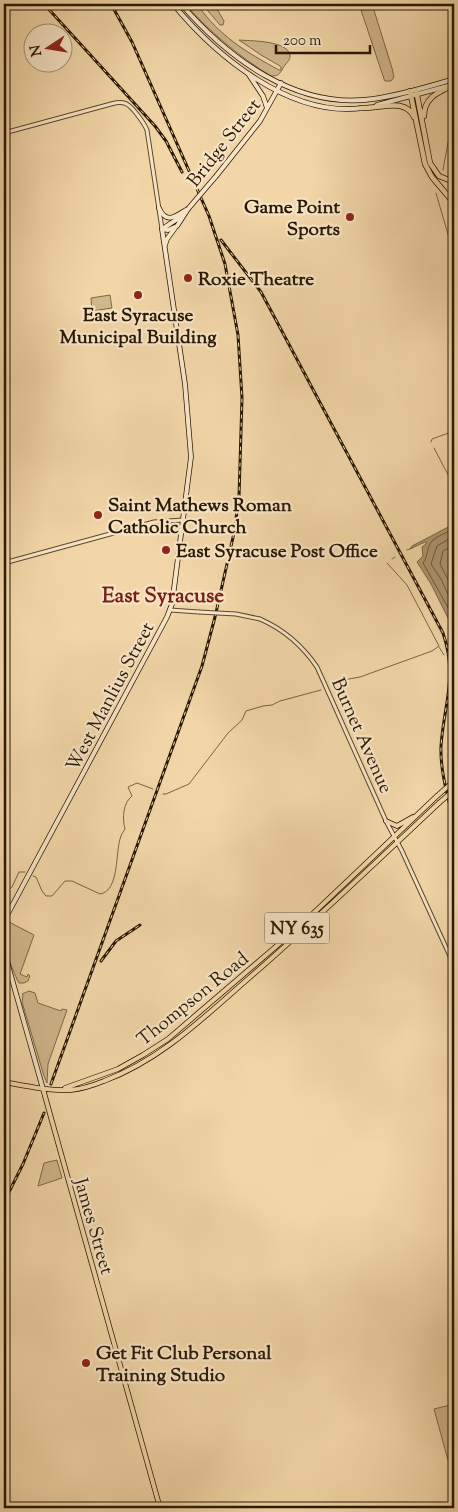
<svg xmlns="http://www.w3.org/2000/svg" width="458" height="1512" viewBox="0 0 458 1512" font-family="'Sorts Mill Goudy',serif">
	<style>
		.green { fill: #d0b68b; stroke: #7c6746 }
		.water { fill: #ad956f; stroke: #786343 }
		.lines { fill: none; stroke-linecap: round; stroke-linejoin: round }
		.shore { stroke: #6a5638; stroke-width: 1 }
		.stream { stroke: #786343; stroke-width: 1 }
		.tertiary-casing { stroke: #5a482b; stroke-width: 5 }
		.secondary-casing { stroke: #281802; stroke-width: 5.5 }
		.primary-casing { stroke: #281802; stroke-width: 5.5 }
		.motorway-casing { stroke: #281802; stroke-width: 6 }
		.tertiary { stroke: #f7e4c6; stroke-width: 3 }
		.secondary { stroke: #f7e4c6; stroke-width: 4 }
		.primary { stroke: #f2d6a7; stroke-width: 4 }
		.motorway { stroke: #f2d6a7; stroke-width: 4.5 }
		.rail-casing { stroke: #281802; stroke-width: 3 }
		.rail { stroke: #f7e4c6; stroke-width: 1; stroke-dasharray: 4; stroke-linecap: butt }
		.tertiary-bridge-casing { stroke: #5a482b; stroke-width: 5; stroke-linecap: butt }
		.secondary-bridge-casing { stroke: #281802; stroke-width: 5.5; stroke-linecap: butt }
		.primary-bridge-casing { stroke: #281802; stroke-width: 5.5; stroke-linecap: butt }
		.tertiary-bridge { stroke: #f7e4c6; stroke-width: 3 }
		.secondary-bridge { stroke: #f7e4c6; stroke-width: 4 }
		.primary-bridge { stroke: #f2d6a7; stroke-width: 4 }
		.poi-dot { fill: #8f2418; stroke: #f7e4c6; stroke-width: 2 }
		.labels { text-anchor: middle; stroke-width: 4.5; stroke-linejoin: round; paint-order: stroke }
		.shield { fill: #f7e4c6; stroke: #66553d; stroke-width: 1 }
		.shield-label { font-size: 18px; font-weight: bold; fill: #281802 }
		.street-label { font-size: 19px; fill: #281802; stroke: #f7e4c6 }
		.poi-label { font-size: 19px; font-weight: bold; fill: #281802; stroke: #f7e4c6; text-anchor: start }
		.quarter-label { font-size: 21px; font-weight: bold; fill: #7a1f14; stroke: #f7e4c6 }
	</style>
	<rect width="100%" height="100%" fill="#f2d6a7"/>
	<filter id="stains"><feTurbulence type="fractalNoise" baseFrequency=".004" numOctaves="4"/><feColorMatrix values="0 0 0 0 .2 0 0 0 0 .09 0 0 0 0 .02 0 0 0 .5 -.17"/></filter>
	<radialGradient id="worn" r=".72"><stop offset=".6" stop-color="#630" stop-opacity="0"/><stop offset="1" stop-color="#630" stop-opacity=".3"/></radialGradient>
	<path class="green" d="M 185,4 L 197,4 C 219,36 246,52 279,70 L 281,70 L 281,68 L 280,66 L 261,55 L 239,40 C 249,41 287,40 290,55 C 291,60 285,64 283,68 C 280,74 278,76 271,76 C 238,56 210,32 185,4 Z
		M 202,4 L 214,4 L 224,21 L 223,25 L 220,25 Z
		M 357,4 L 372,4 L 392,68 L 394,77 L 391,81 L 385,81 L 384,79 L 361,10 Z
		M 110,295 L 112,308 L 92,311 L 91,298 Z
		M 9,922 L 34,935 L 20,974 L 27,977 L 28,974 L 30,976 L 28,981 L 24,983 L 19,983 C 11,968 0,939 9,922 Z
		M 29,991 L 35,993 L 38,1003 L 61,1011 L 62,1009 L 67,1010 L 48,1064 L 47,1083 L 44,1076 L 22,1002 L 23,995 L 22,994 Z
		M 57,1160 L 62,1178 L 38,1186 L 44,1163 Z
		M 454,1404 L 454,1458 L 448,1460 L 434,1409 Z"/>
	<path class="water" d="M 454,524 L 454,623 L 449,620 L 431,584 L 417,562 L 423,556 L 422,547 L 427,543 L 425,542 L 410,549 L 412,546 Z"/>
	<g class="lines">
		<path class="shore" d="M 454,529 C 448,532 437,536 432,541 C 427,546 428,557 423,563 L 454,618
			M 454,536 L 437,546 L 431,564 L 441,579 L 454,607
			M 454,545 L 443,551 L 440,564 L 454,591"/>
		<path class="stream" d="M 443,170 L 454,110
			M 436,193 L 454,255
			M 431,442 L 432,439 L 454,431
			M 434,448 L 454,486
			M 407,550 L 412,548
			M 392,559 L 395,557
			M 439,647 L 444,655
			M 338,681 L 360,677 L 432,651 L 439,646 L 407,585 L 387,563
			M 452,764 L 454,760
			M 163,794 L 166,794 L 189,784 L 228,733 L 242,720 L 246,711 L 263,706 L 272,705 L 280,701 L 321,690
			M 33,876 L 36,877 L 42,891 L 46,896 L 52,896 L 65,881 L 72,881 L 100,894 C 120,891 115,850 121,836 C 122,833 124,831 125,829 C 122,818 123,803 132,796 L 128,787 L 137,783 L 153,789
			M 4,894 L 12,887 L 19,872 L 25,872"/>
		<g class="tertiary-casing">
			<path id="tertiary" d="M 4,133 L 111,104 C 115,103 120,102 124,103 C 131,104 144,123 147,130 L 162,229
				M 4,563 L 154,522 L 183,520
				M 170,610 L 199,612
				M 260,619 C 285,630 302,645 317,667 L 386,821 L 402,851 L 454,965"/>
		</g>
		<g class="secondary-casing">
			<path id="secondary" d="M 173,4 C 216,56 290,118 363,108
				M 181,4 C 228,58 296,110 373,99 C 401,95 428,87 454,79
				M 249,75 L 263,96 L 267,108
				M 377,105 L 448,86
				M 217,175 L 260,121 L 281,83
				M 159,208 C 166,224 175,217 186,210
				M 162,229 L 168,230 L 177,226 L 188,209
				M 162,229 L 182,216
				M 165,245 L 167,239 L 175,228
				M 4,927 L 5,919 L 167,617 L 172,604 L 191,457 L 185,384 L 162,229
				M 4,951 L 43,1089"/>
		</g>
		<g class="primary-casing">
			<path id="primary" d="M 386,821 L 397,826 L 413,817
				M 4,1082 C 26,1086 49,1091 71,1090 C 82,1089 94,1085 104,1081 C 161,1060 204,1017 249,978 C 314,922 376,862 439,803
				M 65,1088 L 118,1069 L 143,1055 L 168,1039 L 301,925 L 437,796
				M 43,1089 L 160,1508"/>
		</g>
		<g class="motorway-casing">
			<path id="motorway" d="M 416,90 L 430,163 L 439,176 L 454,182
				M 410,91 L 425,164 L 432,177 L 454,203
				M 361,108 C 379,109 405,97 414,117
				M 424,116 C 424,97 439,92 454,85"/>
		</g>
		<use href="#tertiary" class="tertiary"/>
		<use href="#secondary" class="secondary"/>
		<use href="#primary" class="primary"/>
		<use href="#motorway" class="motorway"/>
		<g class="rail-casing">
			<path id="rail" d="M 44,4 L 155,126 L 166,141 L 182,172
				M 221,240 L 261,292 L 443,633 C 458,677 444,703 441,746 C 440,771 448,797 454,821
				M 101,961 L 116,941 L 140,925
				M 51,1084 L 202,666 L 215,617 L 234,533 L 239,497 L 242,398 L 238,335 L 225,264 L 209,216 L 132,42 L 111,4
				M 4,1202 L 23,1164 L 44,1113"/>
		</g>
		<use href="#rail" class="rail"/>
		<g class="tertiary-bridge-casing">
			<path id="tertiary-bridge" d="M 199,612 L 236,614 L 260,619"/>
		</g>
		<g class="secondary-bridge-casing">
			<path id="secondary-bridge" d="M 188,209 L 217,175"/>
		</g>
		<g class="primary-bridge-casing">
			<path id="primary-bridge" d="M 437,796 L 454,781
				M 439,803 L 454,790"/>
		</g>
		<use href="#tertiary-bridge" class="tertiary-bridge"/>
		<use href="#secondary-bridge" class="secondary-bridge"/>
		<use href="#primary-bridge" class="primary-bridge"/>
	</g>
	<g class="poi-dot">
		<circle cx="350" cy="217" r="5"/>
		<circle cx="188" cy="278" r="5"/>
		<circle cx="138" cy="295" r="5"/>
		<circle cx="98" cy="515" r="5"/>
		<circle cx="166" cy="550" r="5"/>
		<circle cx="86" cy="1363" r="5"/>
	</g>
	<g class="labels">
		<rect class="shield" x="264.5" y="912.5" width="65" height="31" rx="4"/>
		<g class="shield-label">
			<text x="297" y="934">NY 635</text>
		</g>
		<g class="street-label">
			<text transform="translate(223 142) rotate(-52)" y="7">Bridge Street</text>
			<text transform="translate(109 696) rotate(-62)" y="7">West Manlius Street</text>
			<text transform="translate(363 735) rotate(66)" y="7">Burnet Avenue</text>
			<text transform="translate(192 998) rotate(-39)" y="7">Thompson Road</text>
			<text transform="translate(95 1226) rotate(74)" y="7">James Street</text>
		</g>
		<g class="poi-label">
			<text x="340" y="213" text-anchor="end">Game Point<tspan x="340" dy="22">Sports</tspan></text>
			<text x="198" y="285">Roxie Theatre</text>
			<text x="138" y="321" text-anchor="middle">East Syracuse<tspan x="138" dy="22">Municipal Building</tspan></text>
			<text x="108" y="511">Saint Mathews Roman<tspan x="108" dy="22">Catholic Church</tspan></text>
			<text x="176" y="557">East Syracuse Post Office</text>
			<text x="96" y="1359">Get Fit Club Personal<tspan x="96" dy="22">Training Studio</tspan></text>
		</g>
		<g class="quarter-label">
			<text x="163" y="602">East Syracuse</text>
		</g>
	</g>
	<rect width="458" height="1512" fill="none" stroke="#f2d6a7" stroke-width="20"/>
	<rect x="5" y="5" width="448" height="1502" fill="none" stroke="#281802" stroke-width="2.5"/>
	<rect x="10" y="10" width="438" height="1492" fill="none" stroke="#281802"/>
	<g transform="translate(48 48) rotate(258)"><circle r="24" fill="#f7e4c6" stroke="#a49278"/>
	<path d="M0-4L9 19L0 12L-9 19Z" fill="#8f2418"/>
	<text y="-8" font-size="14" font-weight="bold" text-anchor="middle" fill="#281802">N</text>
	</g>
	<path d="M276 45v8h94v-8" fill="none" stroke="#281802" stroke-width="2.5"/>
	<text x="283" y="45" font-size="15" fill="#281802" stroke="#f7e4c6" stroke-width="4" paint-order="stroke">200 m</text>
	<rect width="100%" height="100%" filter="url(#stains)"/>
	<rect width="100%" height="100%" fill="url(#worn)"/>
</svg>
